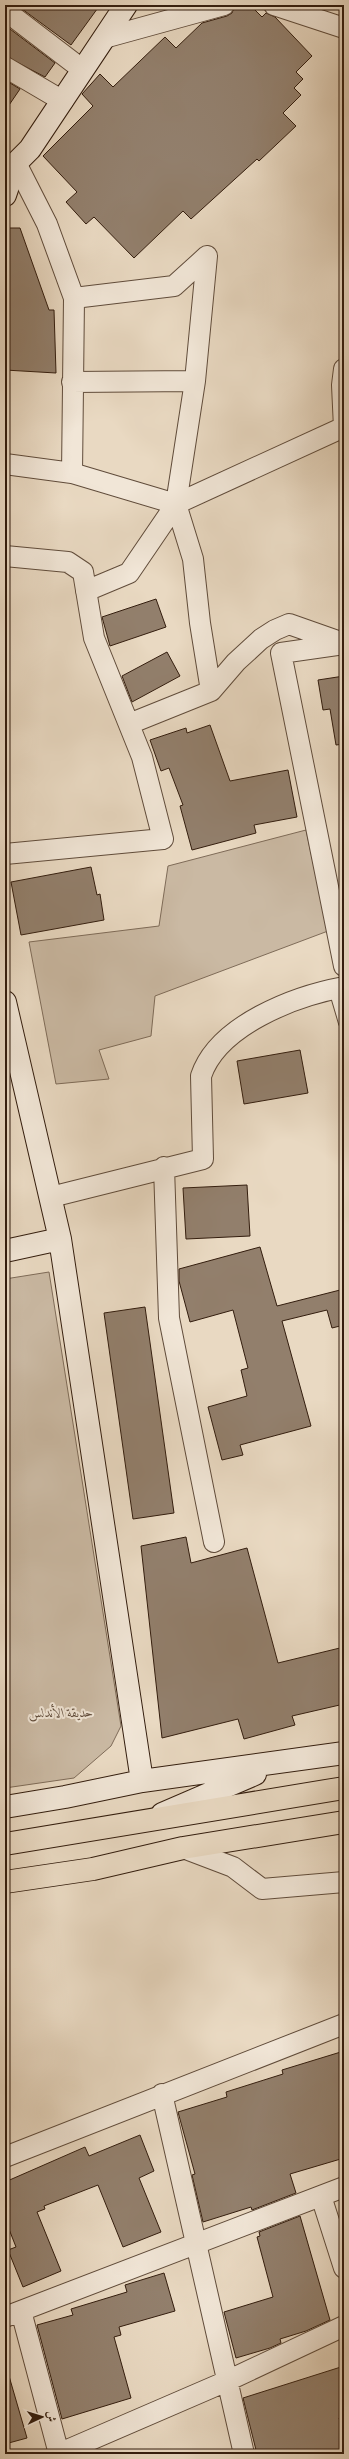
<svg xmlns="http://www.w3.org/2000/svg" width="349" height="2459" viewBox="0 0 349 2459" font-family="'Libre Bodoni',Amiri,serif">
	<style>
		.green { fill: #cab9a3; stroke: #7e6b58 }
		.building { fill: #927f6c; stroke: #331d0e }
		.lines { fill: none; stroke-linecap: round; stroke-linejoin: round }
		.lane-casing { stroke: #604c3b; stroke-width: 12 }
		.street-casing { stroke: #604c3b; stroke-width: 22 }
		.secondary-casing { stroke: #331d0e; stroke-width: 24 }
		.primary-casing { stroke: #331d0e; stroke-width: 24 }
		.lane { stroke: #f1e6d7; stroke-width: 10 }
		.street { stroke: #f1e6d7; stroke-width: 20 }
		.secondary { stroke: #f1e6d7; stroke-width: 22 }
		.primary { stroke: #e9d9c2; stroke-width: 22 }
		.labels { text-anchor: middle; stroke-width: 4; stroke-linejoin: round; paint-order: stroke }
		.park-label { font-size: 13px; font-style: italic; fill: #604c3b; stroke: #f1e6d7 }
	</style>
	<rect width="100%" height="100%" fill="#e9d9c2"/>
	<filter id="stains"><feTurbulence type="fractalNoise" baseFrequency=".005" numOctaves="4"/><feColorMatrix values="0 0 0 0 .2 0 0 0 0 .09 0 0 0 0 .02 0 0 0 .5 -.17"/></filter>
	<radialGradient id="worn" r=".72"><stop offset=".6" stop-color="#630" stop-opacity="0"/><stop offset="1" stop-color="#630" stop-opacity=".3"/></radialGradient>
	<path class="green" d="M 306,830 L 328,931 L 155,996 L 151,1036 L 99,1050 L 109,1079 L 56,1084 L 29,942 L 159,926 L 168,866 Z
		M 49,1272 L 121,1726 L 111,1746 L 74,1778 L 5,1788 L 5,1279 Z"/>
	<path class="building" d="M 22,5 L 100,5 L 71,45 L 22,9 Z
		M 235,5 L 250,5 L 262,17 L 266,13 L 275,17 L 312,56 L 296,72 L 303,79 L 294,88 L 301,95 L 283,113 L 296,126 L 259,161 L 257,159 L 191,219 L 183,211 L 134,258 L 94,217 L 86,224 L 66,202 L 77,192 L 43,156 L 93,106 L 82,94 L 100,74 L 113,87 L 165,37 L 176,48 L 202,23 L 227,16 L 232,13 Z
		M 6,26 L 55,63 L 45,77 L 5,56 Z
		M 5,80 L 20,89 L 5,111 Z
		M 5,228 L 20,228 L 49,310 L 54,310 L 56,373 L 5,370 Z
		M 156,599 L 166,627 L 110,646 L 102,617 Z
		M 167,652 L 180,676 L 132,702 L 122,676 Z
		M 344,676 L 344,744 L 336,745 L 330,709 L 323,710 L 318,680 Z
		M 210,725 L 230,781 L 288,770 L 297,817 L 254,825 L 256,833 L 192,850 L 180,806 L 183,805 L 169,768 L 161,771 L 150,740 L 186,728 L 187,733 Z
		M 91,867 L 97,895 L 100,894 L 104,920 L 21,935 L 11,882 Z
		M 300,1050 L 308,1093 L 244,1104 L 237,1061 Z
		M 247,1185 L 250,1236 L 186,1239 L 183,1188 Z
		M 260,1247 L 277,1306 L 344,1289 L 344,1325 L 332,1328 L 327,1310 L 282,1321 L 311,1426 L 240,1445 L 243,1455 L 222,1460 L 208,1407 L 247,1396 L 241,1370 L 248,1368 L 233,1310 L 190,1322 L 179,1281 L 179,1269 Z
		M 145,1307 L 174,1513 L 133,1519 L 104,1313 Z
		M 186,1537 L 191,1563 L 247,1548 L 278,1663 L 344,1647 L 344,1704 L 292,1716 L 295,1725 L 244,1739 L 238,1719 L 162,1738 L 141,1546 Z
		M 344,2051 L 344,2158 L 290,2174 L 296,2193 L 252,2210 L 251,2207 L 203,2222 L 192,2175 L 195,2174 L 178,2112 L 227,2097 L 226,2092 L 283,2074 L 282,2070 Z
		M 140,2135 L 154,2171 L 139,2178 L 161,2232 L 123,2247 L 98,2185 L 44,2206 L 45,2209 L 37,2212 L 61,2271 L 23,2287 L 8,2250 L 16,2247 L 5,2219 L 5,2182 L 85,2147 L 89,2156 Z
		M 300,2216 L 330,2320 L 306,2331 L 280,2339 L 281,2343 L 270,2348 L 236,2358 L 224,2312 L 273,2297 L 257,2237 L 260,2236 L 259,2232 Z
		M 164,2273 L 175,2311 L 119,2327 L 121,2335 L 114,2337 L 131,2398 L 62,2419 L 37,2325 L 73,2315 L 71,2309 L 127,2292 L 125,2285 Z
		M 344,2366 L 344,2418 L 339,2418 L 344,2435 L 344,2454 L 257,2454 L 243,2398 Z
		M 9,2376 L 27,2438 L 5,2444 L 5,2377 Z"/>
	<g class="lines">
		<g class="lane-casing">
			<path id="lane" d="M 334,989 L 344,1023"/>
		</g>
		<g class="street-casing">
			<path id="street" d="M 10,5 L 11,15 L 83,70
				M 274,5 L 344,28
				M 104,38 L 224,5
				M 5,67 L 63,101
				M 16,163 L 47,224 L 74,298 L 72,473
				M 74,298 L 174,286 L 207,256
				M 344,369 L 342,385 L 344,428
				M 72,382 L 195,381
				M 5,464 L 72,473 L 176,504 L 344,427
				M 176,504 L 195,381 L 207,256
				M 5,556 L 68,562 L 83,572 L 94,638 L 142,757 L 163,839 L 5,854
				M 86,591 L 129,573 L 176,504 L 193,559 L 200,623 L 211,691
				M 344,644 L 281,653 L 344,966
				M 129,724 L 211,691 L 236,662 L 261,639 L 275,630 L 289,624 L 343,643
				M 164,1167 L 169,1318 L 214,1542
				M 51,1197 L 203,1159 L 201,1076 C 218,1025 295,996 344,987
				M 183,1848 L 233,1867 L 262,1889 L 344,1882
				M 162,2094 L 244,2454
				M 5,2157 L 344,2024
				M 321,2196 L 344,2268
				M 21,2311 L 59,2454
				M 5,2317 L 344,2187
				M 58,2454 L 227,2381 L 344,2326"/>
		</g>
		<g class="secondary-casing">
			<path id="secondary" d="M 5,195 L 16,163 L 30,149 L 126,5
				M 5,1002 L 60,1239 L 142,1781
				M 5,1251 L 60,1239
				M 5,1807 L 65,1797 L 142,1781 L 344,1753
				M 162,1814 L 255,1774"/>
		</g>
		<g class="primary-casing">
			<path id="primary" d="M 5,1844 L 344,1788
				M 5,1882 L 93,1869 L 183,1848 L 344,1822"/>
		</g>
		<use href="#lane" class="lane"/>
		<use href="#street" class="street"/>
		<use href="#secondary" class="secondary"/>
		<use href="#primary" class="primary"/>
	</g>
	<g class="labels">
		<g class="park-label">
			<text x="61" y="1717">حديقة الأندلس</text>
		</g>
	</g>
	<rect width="349" height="2459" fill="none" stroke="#e9d9c2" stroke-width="20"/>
	<rect x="6" y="6" width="337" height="2447" fill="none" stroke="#331d0e" stroke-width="2"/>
	<rect x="10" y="10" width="329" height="2439" fill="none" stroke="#331d0e"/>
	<g transform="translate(42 2417) rotate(86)" stroke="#f1e6d7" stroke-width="3" paint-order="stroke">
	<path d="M0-3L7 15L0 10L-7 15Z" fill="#331d0e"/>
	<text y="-6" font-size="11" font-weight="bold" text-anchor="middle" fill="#331d0e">ش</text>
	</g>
	<rect width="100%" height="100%" filter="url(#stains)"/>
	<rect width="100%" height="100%" fill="url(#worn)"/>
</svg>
